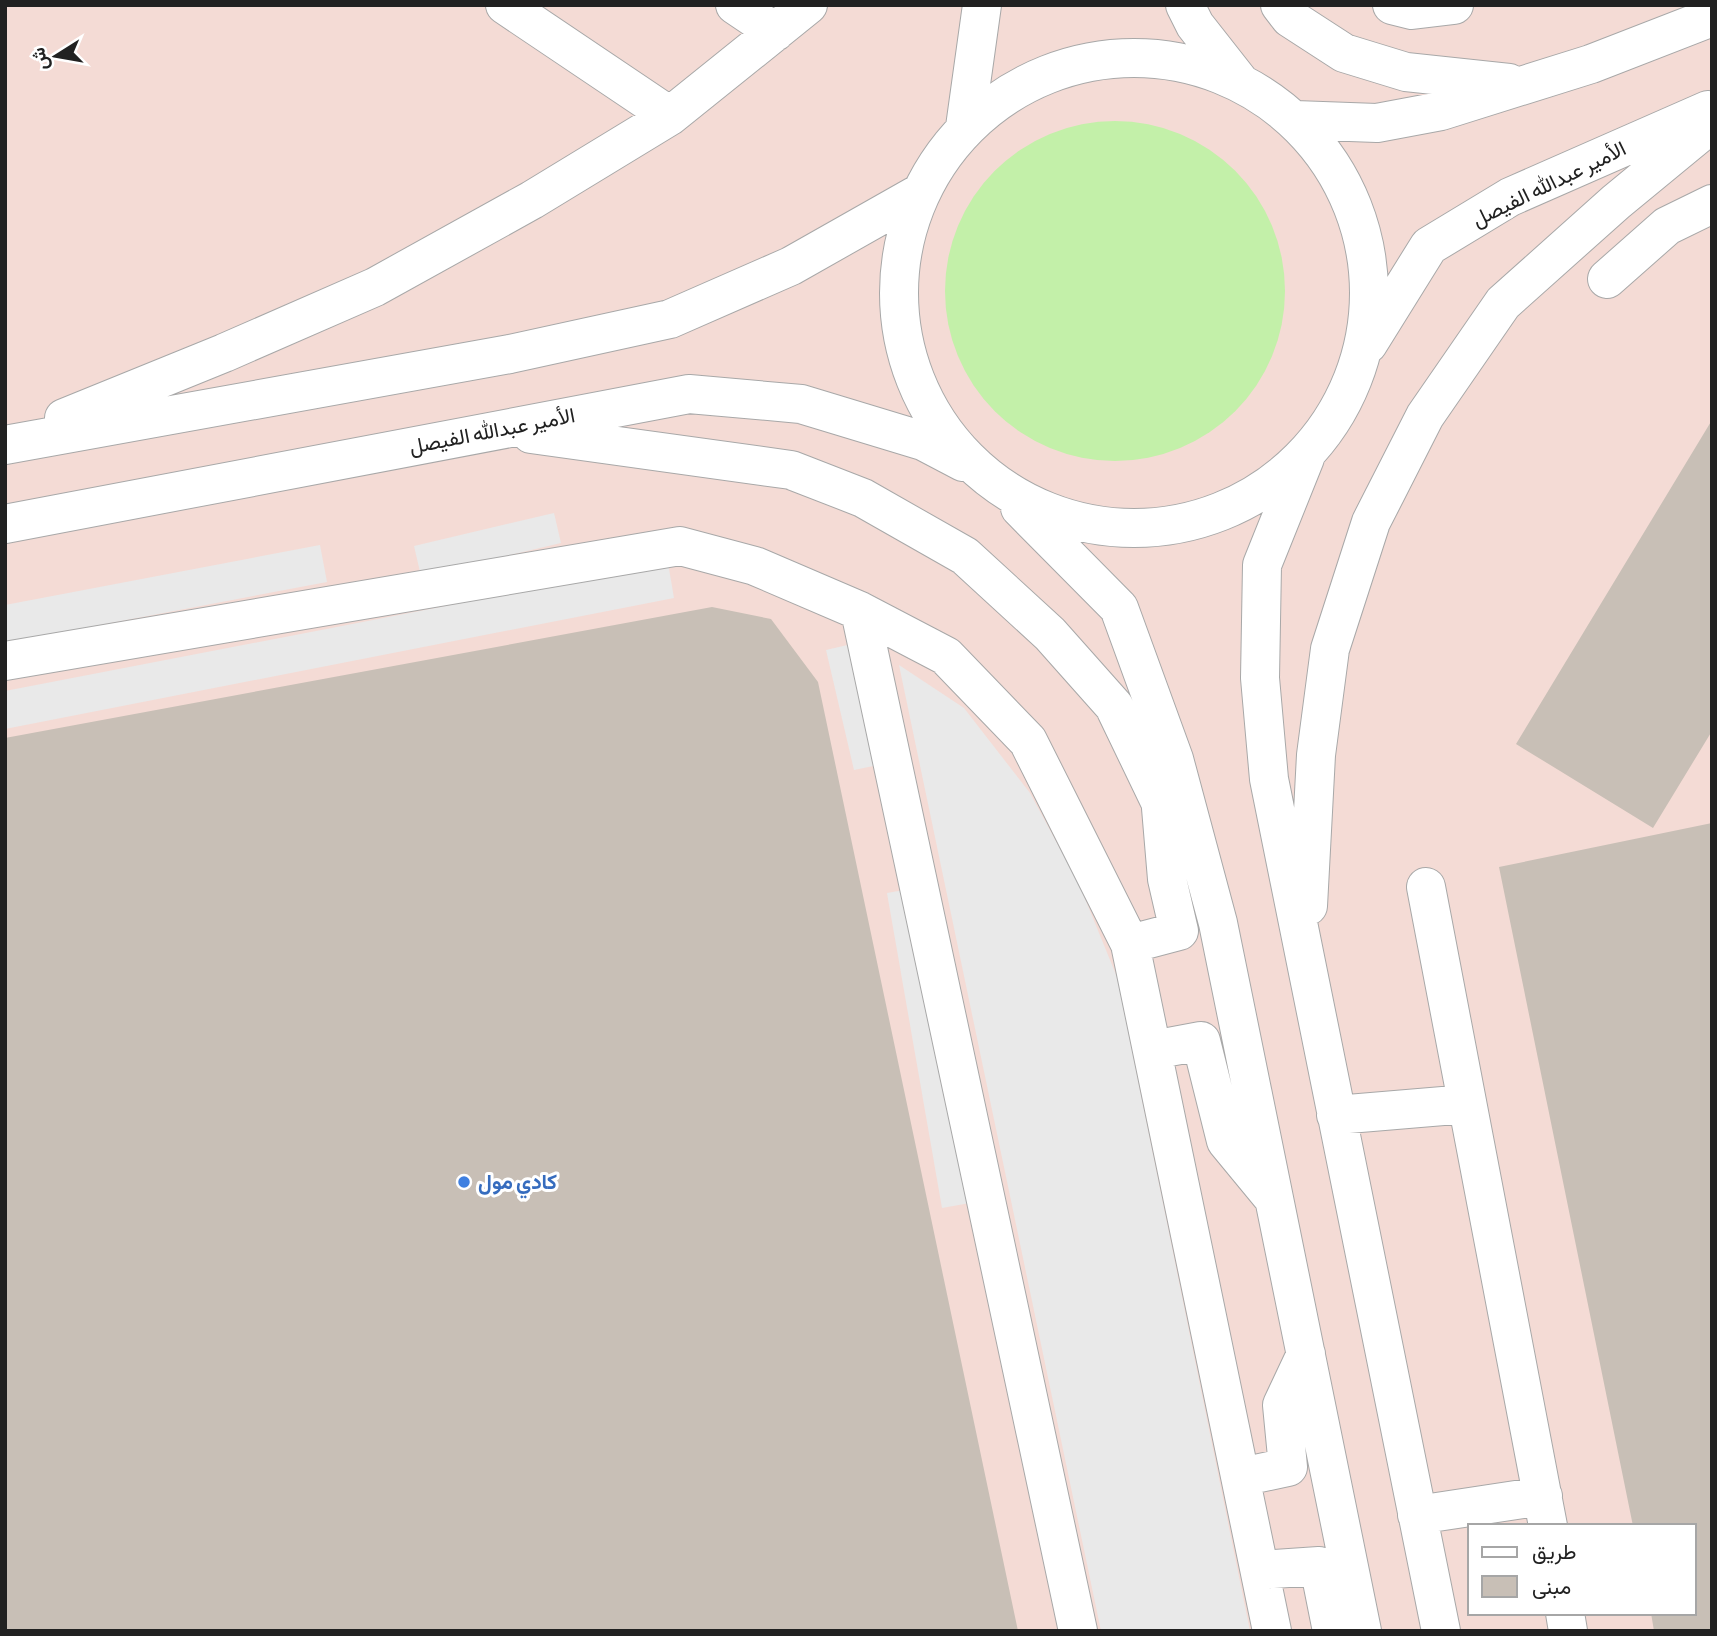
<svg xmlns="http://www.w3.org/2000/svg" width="1717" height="1636" viewBox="0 0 1717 1636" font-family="'Alegreya Sans',Vazirmatn,sans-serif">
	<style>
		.commercial { fill: #f4dbd5; fill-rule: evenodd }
		.grass { fill: #c3f0a9 }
		.parking { fill: #e9e9e9 }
		.building { fill: #c8bfb6 }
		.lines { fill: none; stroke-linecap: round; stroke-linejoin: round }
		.minor-casing { stroke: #a8a8a8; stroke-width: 40 }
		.minor { stroke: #fff; stroke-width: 38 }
		.shop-dot { fill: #3f7fe0; stroke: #fff; stroke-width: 2.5 }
		.labels { text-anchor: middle; stroke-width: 6; stroke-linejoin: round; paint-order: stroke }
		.street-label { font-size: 21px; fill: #212121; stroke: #fff }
		.shop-label { font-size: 21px; font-weight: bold; fill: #366cbe; stroke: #fff; text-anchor: start }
	</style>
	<rect width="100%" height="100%" fill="#f2f0e7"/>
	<path class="commercial" d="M 5,5 L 1712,5 L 1712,1631 L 5,1631 ZM 1470,1526 L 1694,1526 L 1694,1613 L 1470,1613 Z"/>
	<path class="grass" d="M945 291a170 170 0 1 1 340 0a170 170 0 1 1-340 0Z"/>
	<path class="parking" d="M 554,513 L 561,543 L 421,576 L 414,546 Z
		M 320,545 L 327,582 L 5,643 L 5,605 Z
		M 668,563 L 674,598 L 5,729 L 5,691 Z
		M 856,643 L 883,764 L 854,770 L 826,650 Z
		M 899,665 L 964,708 L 1030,793 L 1079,884 L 1117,977 L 1250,1631 L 1101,1631 Z
		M 915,888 L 970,1203 L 942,1208 L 887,893 Z"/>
	<path class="building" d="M 1712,420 L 1712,731 L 1653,828 L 1516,744 Z
		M 712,607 L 771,619 L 818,682 L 1018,1631 L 6,1631 L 5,738 Z
		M 1712,823 L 1712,1631 L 1654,1631 L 1651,1613 L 1694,1613 L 1694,1526 L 1633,1526 L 1499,867 Z"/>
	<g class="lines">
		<g class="minor-casing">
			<path id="minor" d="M 505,5 L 670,116
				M 735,5 L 775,32
				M 1185,5 L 1195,25 L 1239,81
				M 1280,5 L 1290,18 L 1344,53 L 1406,72 L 1509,83
				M 1392,5 L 1412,10 L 1454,5
				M899 293a235 235 0 1 1 470 0a235 235 0 1 1-470 0Z
				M 1295,120 L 1377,123 L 1441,111 L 1591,64 L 1712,17
				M 965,127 L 982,5
				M 1607,279 L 1667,226 L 1712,204
				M 1368,344 L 1429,246 L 1510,197 L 1708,110
				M 64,418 L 224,353 L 375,287 L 532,200 L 670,116 L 808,5
				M 531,434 L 791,470 L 863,498 L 965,556 L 1050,634 L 1114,706 L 1177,837
				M 5,445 L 510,354 L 670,319 L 791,266 L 920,193
				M 1305,458 L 1262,565 L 1260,678 L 1269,779 L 1441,1631
				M 1020,508 L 1119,608 L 1174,759 L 1218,923 L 1362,1631
				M 5,524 L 689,394 L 801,404 L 923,441 L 963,462
				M 860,611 L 1078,1631
				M 5,661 L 680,546 L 755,566 L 860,611 L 946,656 L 1028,741 L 1130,944 L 1272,1631
				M 1426,887 L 1548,1526
				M 1308,906 L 1316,755 L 1330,649 L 1371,522 L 1425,416 L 1503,303 L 1616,202 L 1712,123
				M 1130,944 L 1179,931 L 1167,879 L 1161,808
				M 1153,1050 L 1201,1041 L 1226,1141 L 1273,1198
				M 1336,1115 L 1467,1104
				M 1241,1477 L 1288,1467 L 1282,1405 L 1306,1354
				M 1417,1515 L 1543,1496
				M 1260,1570 L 1319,1566 L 1332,1631
				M 1565,1613 L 1568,1631"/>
		</g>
		<use href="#minor" class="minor"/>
	</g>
	<circle class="shop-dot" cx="464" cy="1182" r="7"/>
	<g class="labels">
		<g class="street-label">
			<text transform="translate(1549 184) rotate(-26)" y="7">الأمير عبدالله الفيصل</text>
			<text transform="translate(492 431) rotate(-11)" y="7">الأمير عبدالله الفيصل</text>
		</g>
		<g class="shop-label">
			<text x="478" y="1189">كادي مول</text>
		</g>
	</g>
	<rect width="1717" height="1636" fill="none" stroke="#212121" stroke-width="14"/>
	<rect x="1468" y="1524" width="228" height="91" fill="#ffffff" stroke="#a6a6a6" stroke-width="2"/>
	<rect x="1482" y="1547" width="35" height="10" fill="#ffffff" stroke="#a6a6a6" stroke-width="2"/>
	<text x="1532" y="1559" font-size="21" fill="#212121">طريق</text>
	<rect x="1482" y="1576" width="35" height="21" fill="#c8bfb6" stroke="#a6a6a6" stroke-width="2"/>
	<text x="1532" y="1594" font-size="21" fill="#212121">مبنى</text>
	<g transform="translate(56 56) rotate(259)" stroke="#ffffff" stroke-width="5" paint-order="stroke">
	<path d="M0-5L12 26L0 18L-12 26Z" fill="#212121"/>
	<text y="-10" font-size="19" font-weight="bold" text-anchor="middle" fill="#212121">ش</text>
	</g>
</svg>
